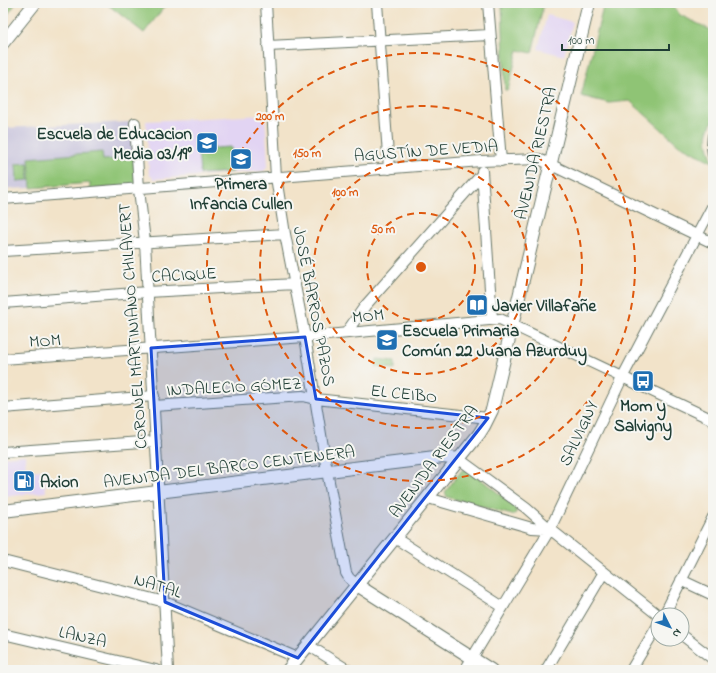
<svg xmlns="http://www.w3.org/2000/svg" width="716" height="673" viewBox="0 0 716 673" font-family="'Indie Flower',sans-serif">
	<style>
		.built { fill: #e2d4f3 }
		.industrial { fill: #c5c0da }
		.green { fill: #8fc475; stroke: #578054 }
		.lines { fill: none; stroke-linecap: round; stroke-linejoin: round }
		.minor-casing { stroke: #697768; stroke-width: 12 }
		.major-casing { stroke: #697768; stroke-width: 14 }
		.minor { stroke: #fff; stroke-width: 10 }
		.major { stroke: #fff; stroke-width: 12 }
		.marked { fill: #1d4ed8; fill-opacity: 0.2; stroke: #1d4ed8; stroke-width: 3; stroke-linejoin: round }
		.ring { fill: none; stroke: #de580e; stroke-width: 2; stroke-dasharray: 7 5 }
		.labels { text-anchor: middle; stroke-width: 4; stroke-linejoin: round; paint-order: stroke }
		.poi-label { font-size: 17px; font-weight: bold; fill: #1f3d34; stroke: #f6f6f2; text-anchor: start }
		.street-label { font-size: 17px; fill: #1f3d34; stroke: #f6f6f2 }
		.centre { fill: #de580e; stroke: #f6f6f2; stroke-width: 2 }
		.ring-label { font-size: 12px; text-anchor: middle; font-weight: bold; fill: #de580e; stroke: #f6f6f2; stroke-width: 4; stroke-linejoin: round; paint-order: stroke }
	</style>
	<rect width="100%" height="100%" fill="#f6f6f2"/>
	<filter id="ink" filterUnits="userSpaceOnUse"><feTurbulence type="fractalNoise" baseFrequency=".025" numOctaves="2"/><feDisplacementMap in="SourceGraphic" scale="8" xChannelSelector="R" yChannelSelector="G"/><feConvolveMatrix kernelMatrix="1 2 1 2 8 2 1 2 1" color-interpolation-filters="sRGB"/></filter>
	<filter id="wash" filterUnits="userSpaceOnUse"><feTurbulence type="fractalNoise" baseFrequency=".012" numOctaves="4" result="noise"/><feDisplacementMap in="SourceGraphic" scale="16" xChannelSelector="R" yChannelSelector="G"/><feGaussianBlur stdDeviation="0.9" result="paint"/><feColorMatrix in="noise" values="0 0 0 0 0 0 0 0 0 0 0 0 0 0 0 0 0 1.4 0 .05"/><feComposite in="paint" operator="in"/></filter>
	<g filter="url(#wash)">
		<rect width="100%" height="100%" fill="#f2e3c9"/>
		<path class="built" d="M 547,15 L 573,22 L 564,56 L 538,49 Z
			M 265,115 L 268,165 L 264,171 L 154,179 L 149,174 L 146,121 Z
			M 25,455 L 26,471 L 44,470 L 46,492 L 3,497 L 3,457 Z"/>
		<path class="industrial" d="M 129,122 L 135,158 L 102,160 L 102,152 L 29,158 L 31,188 L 3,189 L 3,128 Z"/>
		<path class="green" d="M 3,3 L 16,3 L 3,21 Z
			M 108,3 L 160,3 L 165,6 L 144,33 L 107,4 Z
			M 502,3 L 544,3 L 532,53 L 518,50 L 508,90 L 505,90 Z
			M 604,3 L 672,3 L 680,15 L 713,31 L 713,121 C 703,136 708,146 713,162 L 679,145 L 630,101 L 609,103 L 581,96 Z
			M 231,147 L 233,172 L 200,174 L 198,149 Z
			M 102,152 L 103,160 L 135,158 L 137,186 L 90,189 L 90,183 L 31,188 L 29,158 Z
			M 28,163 L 29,180 L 17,181 L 16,164 Z
			M 377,359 L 395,361 L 395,369 L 376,367 Z
			M 462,470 L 469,470 L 516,507 L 516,513 L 512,515 L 447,497 L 445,492 Z"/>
	</g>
	<g filter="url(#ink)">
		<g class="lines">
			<g class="minor-casing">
				<path id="minor" d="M 266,3 L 276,177 L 285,234 L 305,337 L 327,471 L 346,573 L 349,578 L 357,585
					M 377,3 L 389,169
					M 488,3 L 501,161
					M 268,46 L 490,35
					M 135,123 L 139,189 L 145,242 L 168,670
					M 713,136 L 712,147 L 713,154
					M 482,171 L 492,319
					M 3,199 L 481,161 L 539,159 L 713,243
					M 3,251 L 285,234
					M 3,303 L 148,292 L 295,284
					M 346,333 L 365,306 L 482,174
					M 3,359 L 305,337 L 500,319 L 713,420
					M 154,406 L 303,396 L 316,399 L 488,418
					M 3,408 L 154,396
					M 3,452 L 156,441
					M 459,459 L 526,508 L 550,529 L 658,615
					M 428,498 L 532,528 L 550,529
					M 395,538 L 503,607
					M 3,561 L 165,602 L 298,658
					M 681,580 L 713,595
					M 664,615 L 713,517
					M 3,634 L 156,670
					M 682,635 L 713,659
					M 308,645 L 348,670
					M 465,670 L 550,529 L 622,378 L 713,205
					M 546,670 L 604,572
					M 631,670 L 658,625"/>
			</g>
			<g class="major-casing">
				<path id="major" d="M 3,43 L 35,3
					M 3,511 L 443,457 L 459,459
					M 357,585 L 491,670
					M 288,670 L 479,434 L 484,426 L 492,410 L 589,3"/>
			</g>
			<use href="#minor" class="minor"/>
			<use href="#major" class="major"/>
		</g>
	</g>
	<path class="marked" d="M 305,337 L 316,399 L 488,418 L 298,658 L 165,602 L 151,348 Z"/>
	<g class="ring">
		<circle cx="421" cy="267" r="54"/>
		<circle cx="421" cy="267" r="107"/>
		<circle cx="421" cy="267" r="161"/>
		<circle cx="421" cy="267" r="214"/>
	</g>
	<defs>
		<g id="school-square" transform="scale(1.15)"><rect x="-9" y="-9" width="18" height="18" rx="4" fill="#1f6fb2" stroke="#f6f6f2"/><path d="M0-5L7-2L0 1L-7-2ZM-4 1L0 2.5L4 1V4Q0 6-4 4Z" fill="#fff"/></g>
		<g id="library-square" transform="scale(1.15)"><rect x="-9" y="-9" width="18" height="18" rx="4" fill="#1f6fb2" stroke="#f6f6f2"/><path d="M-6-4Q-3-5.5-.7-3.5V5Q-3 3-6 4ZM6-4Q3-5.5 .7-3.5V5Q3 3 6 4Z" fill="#fff"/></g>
		<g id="bus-square" transform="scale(1.15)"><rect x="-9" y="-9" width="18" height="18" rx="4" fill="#1f6fb2" stroke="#f6f6f2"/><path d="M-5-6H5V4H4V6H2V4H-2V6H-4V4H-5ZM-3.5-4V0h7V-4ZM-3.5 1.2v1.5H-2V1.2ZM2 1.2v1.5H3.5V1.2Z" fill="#fff"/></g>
		<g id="fuel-square" transform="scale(1.15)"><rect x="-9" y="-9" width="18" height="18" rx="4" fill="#1f6fb2" stroke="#f6f6f2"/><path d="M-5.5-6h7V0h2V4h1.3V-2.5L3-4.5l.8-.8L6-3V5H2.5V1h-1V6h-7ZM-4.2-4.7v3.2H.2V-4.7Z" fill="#fff"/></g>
	</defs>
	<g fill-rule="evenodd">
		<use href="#school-square" x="207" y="143"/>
		<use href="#school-square" x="241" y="159"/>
		<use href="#library-square" x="477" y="305"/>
		<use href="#school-square" x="387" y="340"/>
		<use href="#bus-square" x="643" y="381"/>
		<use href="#fuel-square" x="24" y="481"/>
	</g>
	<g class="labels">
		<g class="poi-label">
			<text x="192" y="139" text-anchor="end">Escuela de Educacion<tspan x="192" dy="20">Media 03/19°</tspan></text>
			<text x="241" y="189" text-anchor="middle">Primera<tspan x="241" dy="20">Infancia Cullen</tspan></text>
			<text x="492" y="311">Javier Villafañe</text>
			<text x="402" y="336">Escuela Primaria<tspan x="402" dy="20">Común 22 Juana Azurduy</tspan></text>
			<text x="643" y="411" text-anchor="middle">Mom y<tspan x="643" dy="20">Salvigny</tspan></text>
			<text x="40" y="487">Axion</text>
		</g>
		<g class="street-label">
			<text transform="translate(426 150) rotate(-4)" y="6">AGUSTÍN DE VEDIA</text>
			<text transform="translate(535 153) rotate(-77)" y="6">AVENIDA RIESTRA</text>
			<text transform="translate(184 274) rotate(-3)" y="6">CACIQUE</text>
			<text transform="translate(315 306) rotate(79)" y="6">JOSÉ BARROS PAZOS</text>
			<text transform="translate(368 315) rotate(-6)" y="6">MOM</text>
			<text transform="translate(132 326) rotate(-94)" y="6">CORONEL MARTINIANO CHILAVERT</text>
			<text transform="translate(45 340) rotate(-4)" y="6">MOM</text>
			<text transform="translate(234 386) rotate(-3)" y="6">INDALECIO GÓMEZ</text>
			<text transform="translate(404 393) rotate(6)" y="6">EL CEIBO</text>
			<text transform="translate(578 433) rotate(-65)" y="6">SALVIGNY</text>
			<text transform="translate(433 461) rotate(-53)" y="6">AVENIDA RIESTRA</text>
			<text transform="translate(229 466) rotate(-7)" y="6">AVENIDA DEL BARCO CENTENERA</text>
			<text transform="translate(158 585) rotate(17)" y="6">NATAL</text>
			<text transform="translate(83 636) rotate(13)" y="6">LANZA</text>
		</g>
	</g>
	<circle cx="421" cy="267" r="6" class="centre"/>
	<g class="ring-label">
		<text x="270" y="120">200 m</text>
		<text x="307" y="157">150 m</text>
		<text x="345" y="196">100 m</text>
		<text x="383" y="233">50 m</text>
	</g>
	<rect width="716" height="673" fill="none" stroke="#f6f6f2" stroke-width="16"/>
	<g transform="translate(670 627) rotate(132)"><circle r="19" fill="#f6f6f2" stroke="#a0aca6"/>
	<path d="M0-3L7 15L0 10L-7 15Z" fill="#1f6fb2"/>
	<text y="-6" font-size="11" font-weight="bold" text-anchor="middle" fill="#1f3d34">N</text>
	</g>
	<path d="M562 44v6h107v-6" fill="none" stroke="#1f3d34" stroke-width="2"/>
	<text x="568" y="44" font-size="12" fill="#1f3d34" stroke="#f6f6f2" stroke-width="3" paint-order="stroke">100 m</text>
</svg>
